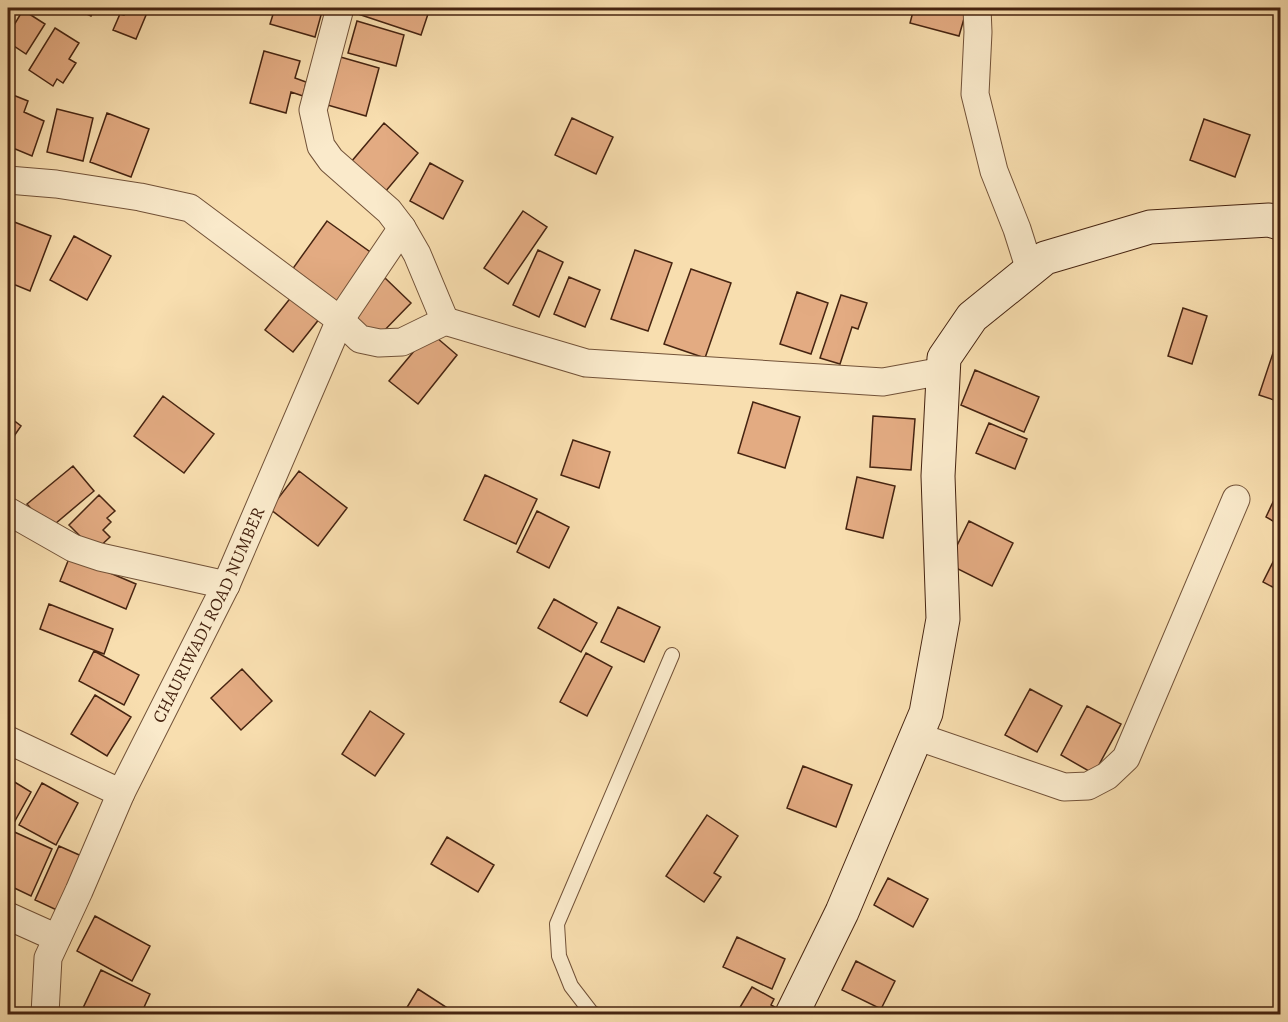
<svg xmlns="http://www.w3.org/2000/svg" width="1288" height="1022" viewBox="0 0 1288 1022" font-family="Alegreya,serif">
	<style>
		.building { fill: #e3ab82; stroke: #462411; stroke-width: 1.5 }
		.lines { fill: none; stroke-linecap: round; stroke-linejoin: round }
		.lane-casing { stroke: #725238; stroke-width: 16 }
		.street-casing { stroke: #725238; stroke-width: 29 }
		.secondary-casing { stroke: #462411; stroke-width: 35 }
		.lane { stroke: #faeacb; stroke-width: 14 }
		.street { stroke: #faeacb; stroke-width: 27 }
		.secondary { stroke: #faeacb; stroke-width: 33 }
		.labels { text-anchor: middle; stroke-width: 5; stroke-linejoin: round; paint-order: stroke }
		.street-label { font-size: 18px; fill: #462411; stroke: #faeacb }
	</style>
	<rect width="100%" height="100%" fill="#f8deaf"/>
	<filter id="stains"><feTurbulence type="fractalNoise" baseFrequency=".00333" numOctaves="4"/><feColorMatrix values="0 0 0 0 .2 0 0 0 0 .09 0 0 0 0 .02 0 0 0 .5 -.17"/></filter>
	<radialGradient id="worn" r=".72"><stop offset=".6" stop-color="#630" stop-opacity="0"/><stop offset="1" stop-color="#630" stop-opacity=".3"/></radialGradient>
	<path class="building" d="M 74,8 L 95,8 L 91,16 Z
		M 127,8 L 149,8 L 136,39 L 113,30 L 120,14 L 124,15 Z
		M 275,8 L 323,8 L 315,37 L 270,24 Z
		M 360,8 L 430,8 L 421,35 L 358,14 Z
		M 914,8 L 967,8 L 959,36 L 910,23 Z
		M 23,10 L 45,24 L 26,54 L 8,42 L 8,35 Z
		M 357,21 L 404,35 L 396,66 L 348,53 Z
		M 55,28 L 79,43 L 69,59 L 76,63 L 63,83 L 57,79 L 53,86 L 29,70 Z
		M 264,51 L 300,61 L 295,78 L 306,82 L 303,96 L 291,92 L 286,113 L 250,103 Z
		M 337,56 L 379,68 L 366,116 L 324,104 Z
		M 8,93 L 28,101 L 24,112 L 44,121 L 32,156 L 8,146 Z
		M 57,109 L 93,118 L 83,161 L 47,152 Z
		M 107,113 L 149,129 L 131,177 L 90,162 Z
		M 572,118 L 613,137 L 596,174 L 555,155 Z
		M 1204,119 L 1250,135 L 1235,177 L 1190,160 Z
		M 384,123 L 418,153 L 385,192 L 351,162 Z
		M 430,163 L 463,181 L 443,219 L 410,201 Z
		M 523,211 L 547,227 L 508,284 L 484,268 Z
		M 9,220 L 51,236 L 30,291 L 8,282 L 8,225 Z
		M 327,221 L 373,254 L 335,307 L 289,274 Z
		M 74,236 L 111,256 L 87,300 L 50,280 Z
		M 538,250 L 563,262 L 539,317 L 513,305 Z
		M 635,250 L 672,263 L 648,331 L 611,319 Z
		M 691,269 L 731,283 L 705,358 L 664,344 Z
		M 569,277 L 600,290 L 585,327 L 554,314 Z
		M 385,278 L 411,303 L 377,338 L 351,313 Z
		M 296,291 L 324,313 L 293,352 L 265,330 Z
		M 797,292 L 828,303 L 811,354 L 780,344 Z
		M 841,295 L 867,303 L 858,329 L 852,327 L 840,364 L 820,358 Z
		M 1183,308 L 1207,316 L 1192,364 L 1168,356 Z
		M 430,332 L 457,355 L 418,404 L 389,381 Z
		M 1277,341 L 1280,342 L 1280,402 L 1259,395 Z
		M 975,370 L 1039,397 L 1024,432 L 961,405 Z
		M 163,396 L 214,434 L 184,473 L 134,436 Z
		M 753,402 L 800,417 L 785,468 L 738,453 Z
		M 8,416 L 21,426 L 8,445 Z
		M 873,416 L 915,419 L 911,470 L 870,467 Z
		M 989,423 L 1027,439 L 1015,469 L 976,453 Z
		M 573,440 L 610,452 L 599,488 L 561,475 Z
		M 73,466 L 94,491 L 49,529 L 27,504 Z
		M 299,471 L 347,508 L 318,546 L 270,509 Z
		M 485,475 L 537,499 L 516,544 L 464,520 Z
		M 857,477 L 895,486 L 883,538 L 846,529 Z
		M 1280,487 L 1280,525 L 1266,517 Z
		M 99,495 L 115,511 L 107,518 L 111,522 L 103,530 L 110,537 L 95,551 L 69,525 Z
		M 537,511 L 569,527 L 549,568 L 517,552 Z
		M 969,521 L 1013,543 L 992,586 L 948,564 Z
		M 1280,548 L 1280,591 L 1263,582 Z
		M 70,556 L 136,584 L 126,609 L 60,581 Z
		M 554,599 L 597,623 L 581,652 L 538,628 Z
		M 49,604 L 113,629 L 104,654 L 40,629 Z
		M 618,607 L 660,627 L 644,662 L 601,642 Z
		M 94,651 L 139,675 L 124,705 L 79,681 Z
		M 586,653 L 612,667 L 587,716 L 560,702 Z
		M 242,669 L 272,701 L 241,730 L 211,698 Z
		M 1030,689 L 1062,706 L 1037,752 L 1005,735 Z
		M 95,695 L 131,717 L 107,756 L 71,734 Z
		M 1087,706 L 1121,724 L 1094,774 L 1061,755 Z
		M 370,711 L 404,734 L 375,776 L 342,754 Z
		M 803,766 L 852,785 L 836,827 L 787,808 Z
		M 8,778 L 31,792 L 11,828 L 8,826 Z
		M 42,783 L 78,803 L 56,845 L 19,825 Z
		M 707,815 L 738,836 L 714,873 L 721,877 L 704,902 L 666,876 Z
		M 10,830 L 52,849 L 31,896 L 8,885 L 8,836 Z
		M 447,837 L 494,865 L 478,892 L 431,864 Z
		M 59,846 L 86,858 L 61,912 L 35,900 Z
		M 888,878 L 928,899 L 913,927 L 874,905 Z
		M 95,916 L 150,946 L 132,981 L 77,951 Z
		M 737,937 L 785,959 L 772,989 L 723,967 Z
		M 856,961 L 895,981 L 881,1009 L 842,990 Z
		M 101,970 L 150,994 L 141,1014 L 96,1014 L 83,1008 Z
		M 752,987 L 774,999 L 771,1005 L 780,1010 L 777,1014 L 736,1014 Z
		M 418,989 L 449,1009 L 446,1014 L 403,1014 Z"/>
	<g class="lines">
		<g class="lane-casing">
			<path id="lane" d="M 594,1014 L 591,1012 L 571,986 L 559,956 L 557,924 L 672,655"/>
		</g>
		<g class="street-casing">
			<g id="street">
				<path d="M 340,8 L 313,110 L 321,146 L 331,160 L 389,211 L 402,228 L 417,254 L 445,321"/>
				<path d="M 977,8 L 978,32 L 975,94 L 994,171 L 1017,229 L 1030,270"/>
				<path d="M 8,180 L 56,184 L 140,197 L 190,208 L 340,320 L 360,339 L 379,343 L 402,342 L 445,321 L 586,363 L 883,382 L 943,371"/>
				<path d="M 8,511 L 73,548 L 100,557 L 226,585"/>
				<path d="M 916,736 L 1064,787 L 1088,786 L 1107,776 L 1126,758 L 1236,499"/>
				<path d="M 8,740 L 121,793"/>
				<path d="M 8,916 L 57,938"/>
				<path id="s1" d="M 45,1014 L 48,958 L 79,891 L 121,793 L 226,585 L 340,320 L 402,228"/>
			</g>
		</g>
		<g class="secondary-casing">
			<path id="secondary" d="M 792,1014 L 842,912 L 926,713 L 943,619 L 938,476 L 944,358 L 972,317 L 1045,258 L 1150,227 L 1269,220 L 1280,223"/>
		</g>
		<use href="#lane" class="lane"/>
		<use href="#street" class="street"/>
		<use href="#secondary" class="secondary"/>
	</g>
	<g class="labels">
		<g class="street-label">
			<text dy="6" stroke="none"><textPath href="#s1" startOffset="435">CHAURIWADI ROAD NUMBER</textPath></text>
		</g>
	</g>
	<rect width="1288" height="1022" fill="none" stroke="#f8deaf" stroke-width="30"/>
	<rect x="9" y="9" width="1270" height="1004" fill="none" stroke="#462411" stroke-width="3"/>
	<rect x="15" y="15" width="1258" height="992" fill="none" stroke="#462411" stroke-width="1.5"/>
	<rect width="100%" height="100%" filter="url(#stains)"/>
	<rect width="100%" height="100%" fill="url(#worn)"/>
</svg>
